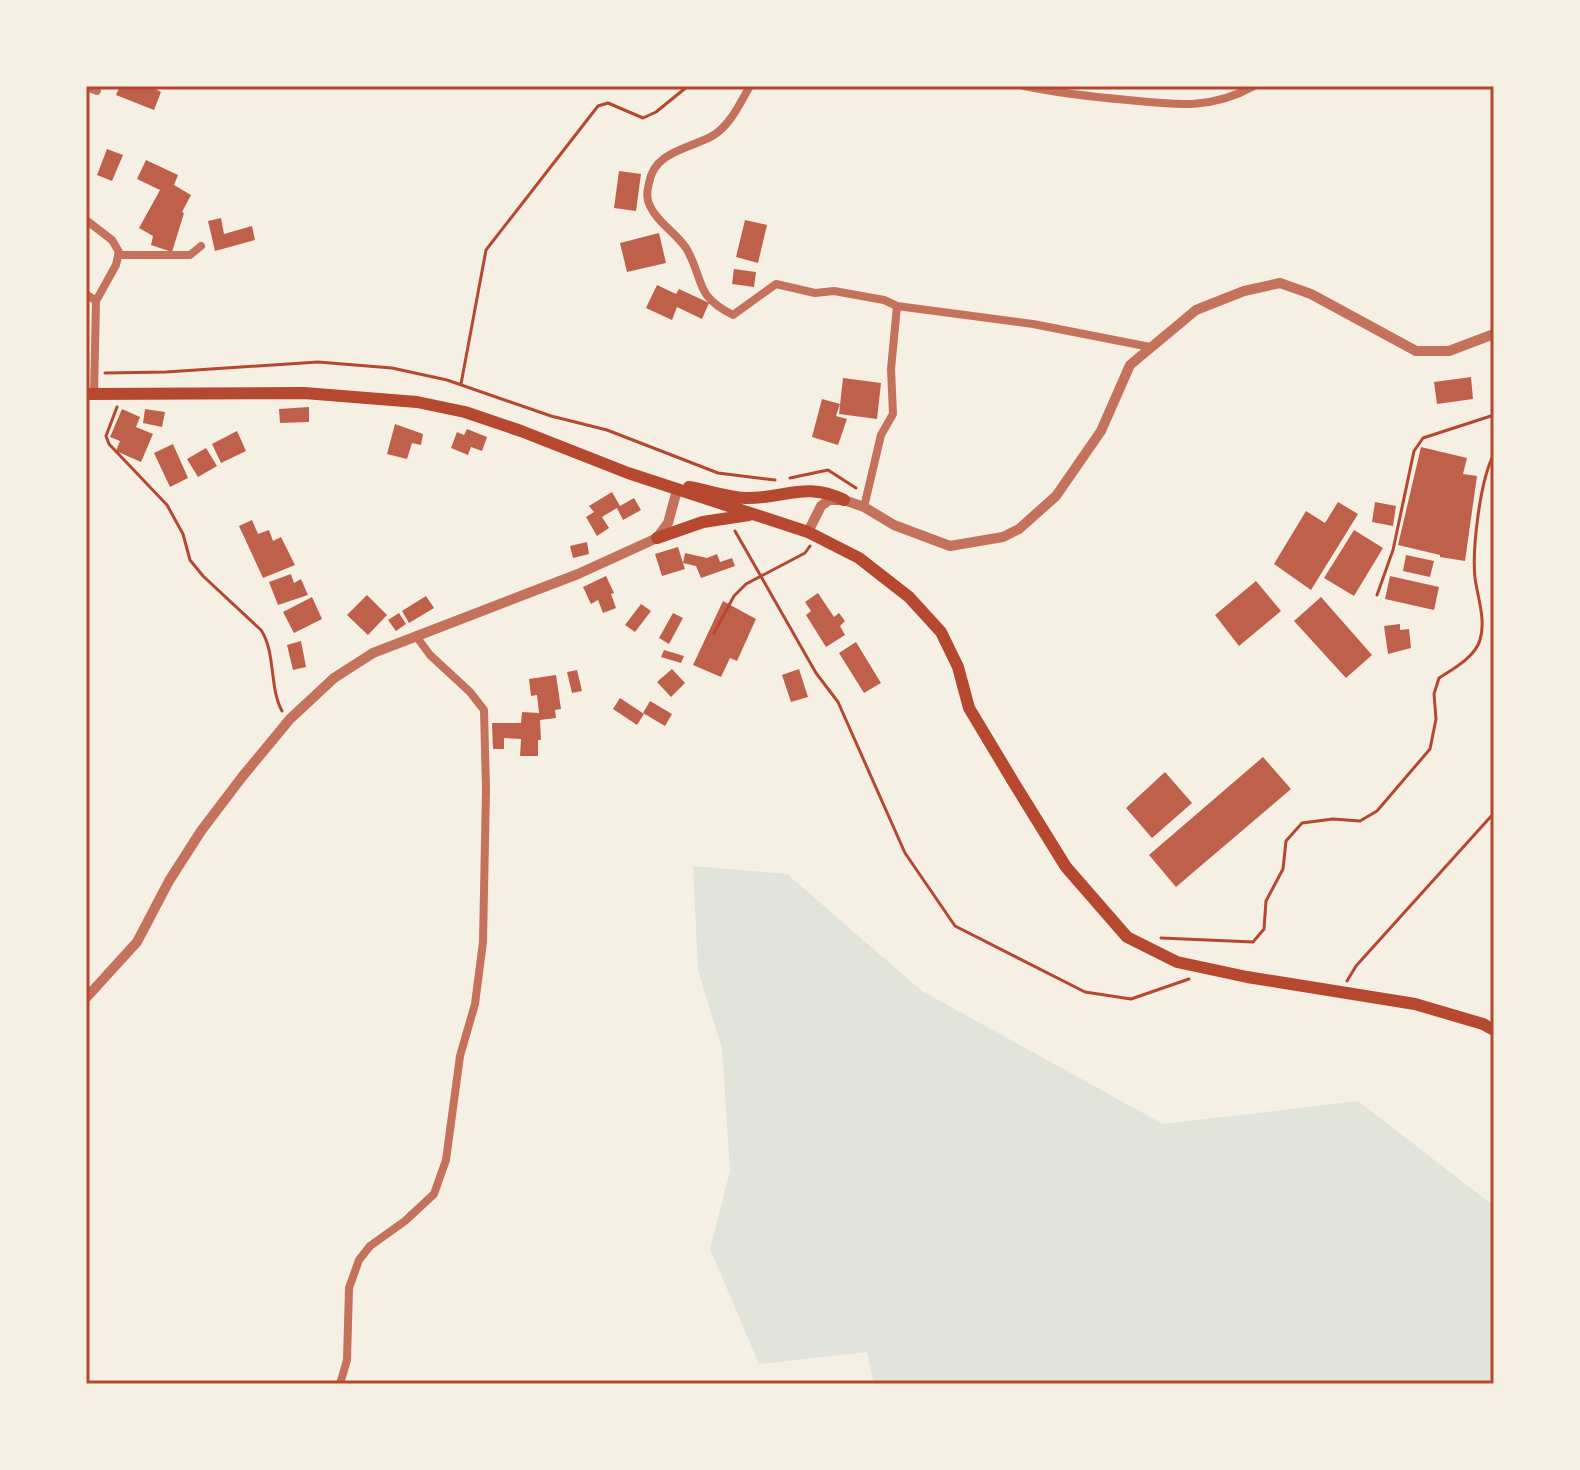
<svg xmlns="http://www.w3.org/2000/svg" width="1580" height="1470" viewBox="0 0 1580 1470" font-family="Arial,sans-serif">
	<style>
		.green { fill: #e2e4dc }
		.building { fill: #bf614a }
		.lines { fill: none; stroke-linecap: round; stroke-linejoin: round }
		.path { stroke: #b5482f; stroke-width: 3 }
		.minor { stroke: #c5725c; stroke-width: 8 }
		.tertiary { stroke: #c5725c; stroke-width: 10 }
		.primary { stroke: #b5482f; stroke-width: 12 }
		.neatline { fill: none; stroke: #b5482f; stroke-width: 3 }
	</style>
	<rect width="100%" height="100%" fill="#f6efe4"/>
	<path class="green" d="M 693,866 L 787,874 L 922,991 L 1163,1124 L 1358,1101 L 1494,1206 L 1494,1384 L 874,1384 L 867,1352 L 759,1364 L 710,1249 L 730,1171 L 722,1049 L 698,970 Z"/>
	<path class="building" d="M 120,86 L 150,86 L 161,92 L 154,110 L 116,95 Z
		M 107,149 L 123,155 L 112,181 L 97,175 Z
		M 146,160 L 178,175 L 174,185 L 191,195 L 182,212 L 184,213 L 172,252 L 151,245 L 153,236 L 139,228 L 160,190 L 137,179 Z
		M 619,171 L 641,174 L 636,211 L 614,208 Z
		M 221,218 L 224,234 L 252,226 L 255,240 L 215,251 L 208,221 Z
		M 745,220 L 767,225 L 758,263 L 736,257 Z
		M 659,233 L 666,263 L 627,272 L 620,243 Z
		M 734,269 L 756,272 L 754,287 L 732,284 Z
		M 657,285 L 676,294 L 679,289 L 709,303 L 702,319 L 677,307 L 672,320 L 646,308 Z
		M 1471,377 L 1473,399 L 1437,404 L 1434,382 Z
		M 843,378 L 881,383 L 877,419 L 839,414 Z
		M 822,399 L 840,404 L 836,416 L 847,419 L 838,445 L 812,437 Z
		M 309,407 L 309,422 L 280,423 L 279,409 Z
		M 122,409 L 140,417 L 136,427 L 153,434 L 141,462 L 116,451 L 120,441 L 110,437 Z
		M 145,409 L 165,412 L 162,427 L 143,423 Z
		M 395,424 L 423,434 L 421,445 L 412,443 L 407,459 L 387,454 Z
		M 467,429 L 487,437 L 482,451 L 471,447 L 468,455 L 451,448 L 457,432 L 464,435 Z
		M 237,431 L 246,451 L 221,463 L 212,444 Z
		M 173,444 L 188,478 L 170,487 L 154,453 Z
		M 1421,447 L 1467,458 L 1463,474 L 1477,476 L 1465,561 L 1440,557 L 1440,555 L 1398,545 Z
		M 206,448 L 217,466 L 198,477 L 187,459 Z
		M 612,492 L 620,506 L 634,498 L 641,510 L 623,520 L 617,508 L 602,517 L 609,528 L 597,536 L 586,517 L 594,512 L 589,506 Z
		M 1338,502 L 1358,514 L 1311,590 L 1274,564 L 1306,511 L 1325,523 Z
		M 1375,502 L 1396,506 L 1393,526 L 1372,522 Z
		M 252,520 L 258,534 L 269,530 L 273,541 L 281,537 L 295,565 L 263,578 L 239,526 Z
		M 1354,530 L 1383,548 L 1354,596 L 1324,578 Z
		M 587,542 L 589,554 L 573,558 L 570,546 Z
		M 678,547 L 683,563 L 685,553 L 707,558 L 717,554 L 720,562 L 732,558 L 735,566 L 701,578 L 696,566 L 683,563 L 685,569 L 662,576 L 655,554 Z
		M 1406,555 L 1434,561 L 1430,577 L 1403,571 Z
		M 291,574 L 294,583 L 301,579 L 308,595 L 278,605 L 269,582 Z
		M 606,576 L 614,593 L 611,594 L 616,608 L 603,613 L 598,600 L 591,604 L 583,587 Z
		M 1390,576 L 1439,587 L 1434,610 L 1385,599 Z
		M 1256,581 L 1281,611 L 1239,646 L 1215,615 Z
		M 818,593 L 834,617 L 839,613 L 845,621 L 840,626 L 845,635 L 826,647 L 806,615 L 811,611 L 805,602 Z
		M 367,595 L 387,615 L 368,635 L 347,615 Z
		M 426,596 L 434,608 L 409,623 L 402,611 Z
		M 312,597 L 322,619 L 294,633 L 283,612 Z
		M 1321,597 L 1372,655 L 1346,678 L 1294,621 Z
		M 723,601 L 756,619 L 737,661 L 730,658 L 721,677 L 693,665 Z
		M 641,604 L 651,611 L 635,632 L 625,625 Z
		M 399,613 L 406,624 L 396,631 L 388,620 Z
		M 673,613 L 683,618 L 669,644 L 659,638 Z
		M 1400,624 L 1400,630 L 1409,629 L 1411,648 L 1388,654 L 1384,626 Z
		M 301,641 L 306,667 L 293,670 L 287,645 Z
		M 856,642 L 881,683 L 864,693 L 839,653 Z
		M 664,650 L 684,656 L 681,663 L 661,657 Z
		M 672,669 L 685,683 L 671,697 L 657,682 Z
		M 799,669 L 808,697 L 791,702 L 782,675 Z
		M 577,670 L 582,691 L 572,693 L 567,672 Z
		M 556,675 L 561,709 L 555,710 L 556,718 L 540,720 L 541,740 L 538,740 L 538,756 L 520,756 L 521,739 L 504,738 L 504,749 L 493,749 L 492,723 L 521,723 L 522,712 L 539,713 L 537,695 L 531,696 L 529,679 Z
		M 620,698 L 644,714 L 637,725 L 613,709 Z
		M 650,701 L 672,714 L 665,726 L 643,713 Z
		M 1263,757 L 1291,789 L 1176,887 L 1149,855 Z
		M 1165,772 L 1192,803 L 1152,838 L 1126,808 Z"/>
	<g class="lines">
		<path class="path" d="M 105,373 L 166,372 L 318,362 L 392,368 L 447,380 L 551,416 L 607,430 L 718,473 L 775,480
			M 461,384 L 486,250 L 598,106 L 608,103 L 643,118 L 656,112 L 688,86
			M 117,407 L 106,436 L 109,444 L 167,505 L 183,534 L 190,560 L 203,576 L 261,630 C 276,653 269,687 282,711
			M 790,478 L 828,470 L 856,488
			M 735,531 L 816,673 L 838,702 L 905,853 L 955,926 L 1085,992 L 1131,999 L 1189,979
			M 1377,595 L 1393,550 L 1414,451 L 1423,438 L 1494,415
			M 714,633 L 734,596 L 746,584 L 805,553 L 810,546
			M 1161,938 L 1253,942 L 1264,929 L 1266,901 L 1283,869 L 1286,841 L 1302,823 L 1333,819 L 1360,821 L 1377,811 L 1430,749 L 1436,719 L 1434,694 L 1439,678 C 1453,669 1475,657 1480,640 C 1486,620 1478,599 1475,578 C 1472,549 1480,480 1494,454
			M 1347,981 L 1356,966 L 1494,813"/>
		<path class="minor" d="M 750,86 C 740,103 731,124 714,135 C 690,149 654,151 649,183 C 647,192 646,198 650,206 C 657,222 676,233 686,248 C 705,280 693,295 733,315 L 776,284 L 815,293 L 834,291 L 884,300 L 897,306 L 1033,324 L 1150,347
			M 1024,86 C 1059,93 1093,97 1128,100 C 1175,105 1211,110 1254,86
			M 86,87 L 97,91
			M 86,220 L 112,240 L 119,252 L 116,265 L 96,301 L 94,394
			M 118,255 L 190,255 L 201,246
			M 86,294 L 96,301
			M 864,507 L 881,435 L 893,414 L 891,369 L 897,306
			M 340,1384 L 347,1360 L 349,1288 L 359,1260 L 370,1246 L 405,1221 L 434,1194 L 446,1160 L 460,1056 L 475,1004 L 483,942 L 486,790 L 484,710 L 470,692 L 430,655 L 416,636"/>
		<path class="tertiary" d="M 808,532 L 821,506 L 829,500 L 844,500 L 864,507 L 894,525 L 950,546 L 1003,537 L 1019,529 L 1056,496 L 1101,431 L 1130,365 L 1196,310 L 1244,291 L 1280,283 L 1311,294 L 1416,351 L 1449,351 L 1494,334
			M 86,998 L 137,942 L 169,881 L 201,831 L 242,777 L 290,719 L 334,678 L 373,653 L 578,574 L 657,538 L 668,523 L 677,490"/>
		<path class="primary" d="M 86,394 L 304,393 L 417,402 L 465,412 L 521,431 L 628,473 L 808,532 L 859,558 L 909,597 L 941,632 L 958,667 L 969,708 L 1014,783 L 1066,867 L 1127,937 L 1177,962 L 1247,977 L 1415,1004 L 1483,1024 L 1494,1030
			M 689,487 C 707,490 727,497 745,498 C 784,499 805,481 844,500
			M 657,538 L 703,522 L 749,515"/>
	</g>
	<rect width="1580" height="1470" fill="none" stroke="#f6efe4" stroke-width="176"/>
	<rect x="88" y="88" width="1404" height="1294" class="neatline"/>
</svg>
